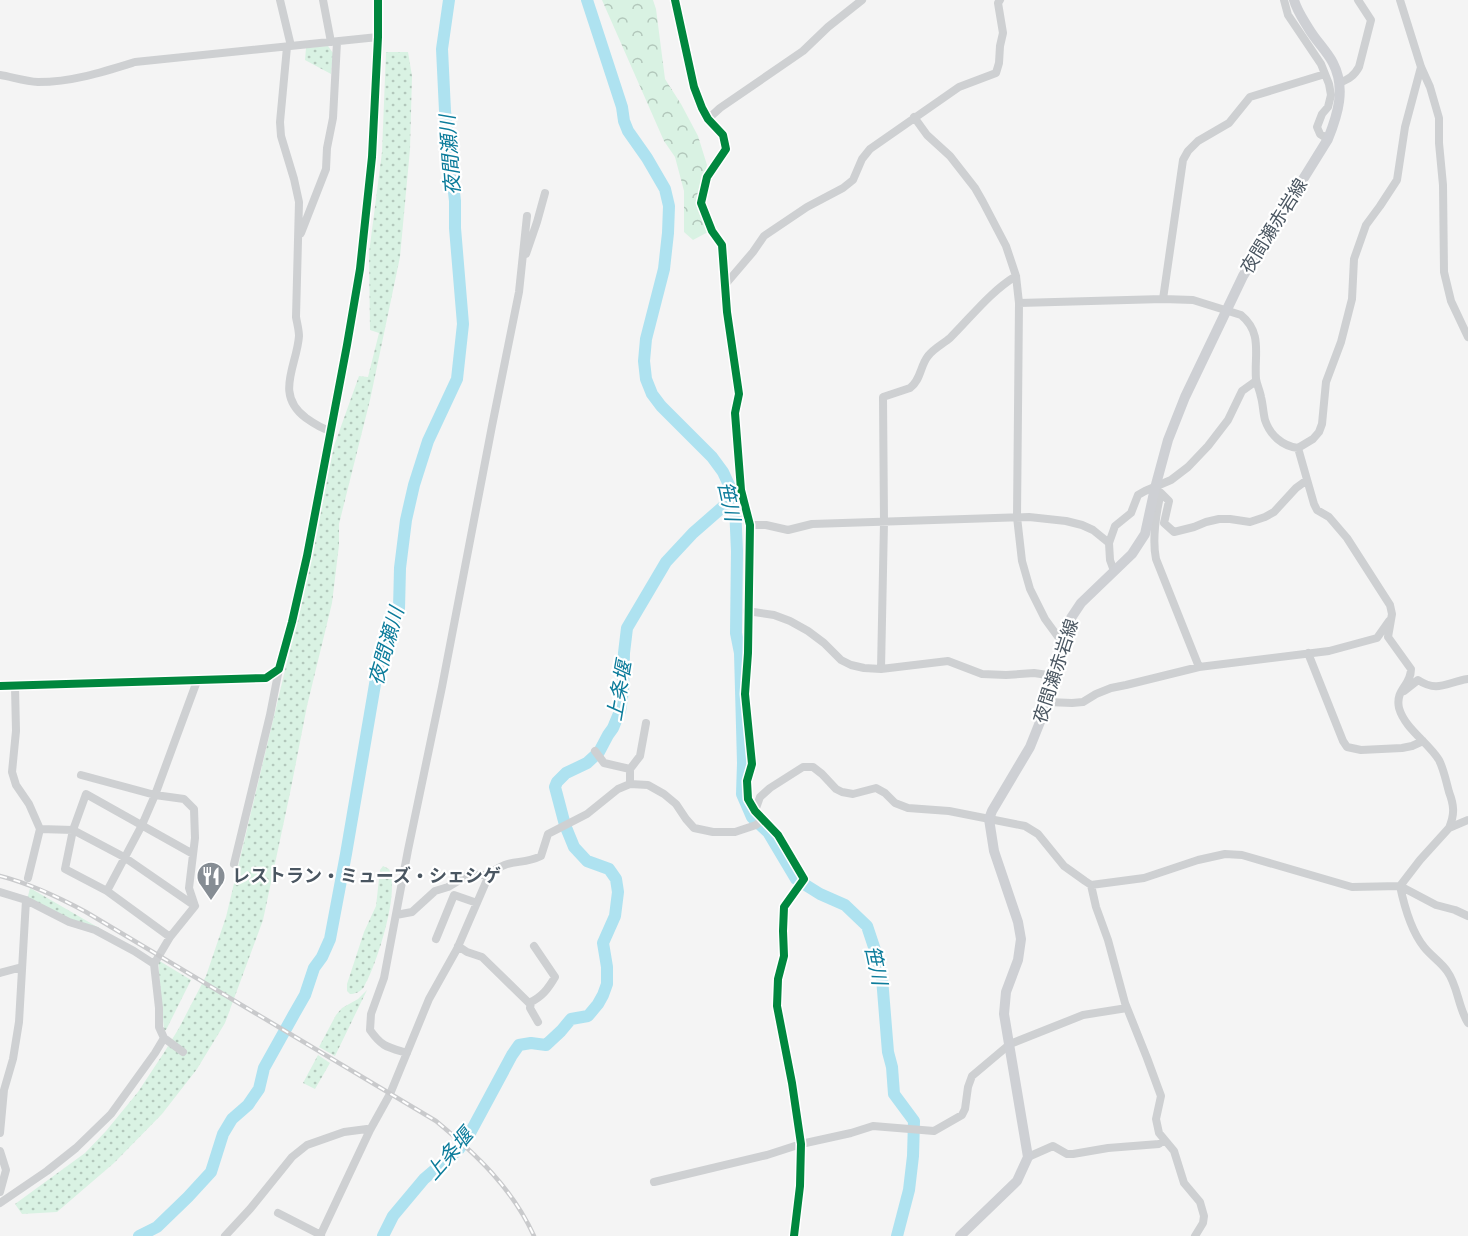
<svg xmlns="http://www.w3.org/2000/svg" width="1468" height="1236" viewBox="0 0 1468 1236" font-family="Karla,'Noto Sans JP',sans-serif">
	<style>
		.green { fill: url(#green-dots) }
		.forest { fill: url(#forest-crowns) }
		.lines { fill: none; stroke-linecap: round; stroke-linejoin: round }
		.river { stroke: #aee2f0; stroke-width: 12 }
		.minor { stroke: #ced0d2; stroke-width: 8 }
		.secondary { stroke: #ced0d4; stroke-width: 10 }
		.rail-casing { stroke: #c9cacc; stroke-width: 4.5 }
		.rail { stroke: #fff; stroke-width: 2; stroke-dasharray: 7; stroke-linecap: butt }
		.cycleway-casing { stroke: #fff; stroke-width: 11 }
		.cycleway { stroke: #00873e; stroke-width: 8 }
		.labels { text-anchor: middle; stroke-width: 4.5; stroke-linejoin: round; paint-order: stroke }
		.street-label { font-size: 18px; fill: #4a5661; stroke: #fff }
		.poi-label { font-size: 18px; font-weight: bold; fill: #4a5661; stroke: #fff; text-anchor: start }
		.water-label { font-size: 20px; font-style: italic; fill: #0c7c9b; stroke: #fff }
	</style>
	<defs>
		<pattern id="green-dots" width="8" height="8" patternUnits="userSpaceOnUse" patternTransform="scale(1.5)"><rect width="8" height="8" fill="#d9f2e3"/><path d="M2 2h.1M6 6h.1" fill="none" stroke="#b2c7bb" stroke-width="1.8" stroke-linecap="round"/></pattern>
		<pattern id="forest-crowns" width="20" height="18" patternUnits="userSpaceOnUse" patternTransform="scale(1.5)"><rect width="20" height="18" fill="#d9f2e3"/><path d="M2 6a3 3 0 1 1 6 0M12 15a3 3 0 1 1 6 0" fill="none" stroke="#b2c7bb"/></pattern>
	</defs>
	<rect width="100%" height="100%" fill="#f4f4f4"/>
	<path class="green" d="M 328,46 L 333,53 L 331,74 L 305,60 L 306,48 Z
		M 386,52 L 408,52 L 412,76 L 410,149 L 400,257 L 370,400 L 339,524 L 339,545 L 332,603 L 307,706 L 290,793 L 263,920 L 225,1023 L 197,1069 L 162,1114 L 114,1163 L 57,1212 L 22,1214 L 15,1204 L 85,1153 L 106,1131 L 138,1092 L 165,1051 L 179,1028 L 206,976 L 226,917 L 308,574 L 334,446 L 359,376 L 368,377 L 379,333 L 370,330 L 369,253 L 382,152 Z
		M 383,866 L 389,869 C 400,891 378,959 367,981 C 365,983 365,987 362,989 C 360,992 354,994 350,994 L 347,991 L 347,984 L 364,932 L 376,906 L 380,870 Z
		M 30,888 L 151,958 L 150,958 L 27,900 Z
		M 158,960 L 191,980 L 166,1030 L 164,1031 Z
		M 367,990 L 335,1056 L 319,1047 L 336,1015 L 342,1008 L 358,999 Z
		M 318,1055 L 330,1063 L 315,1089 L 303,1083 Z"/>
	<path class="forest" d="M 602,0 L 653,0 L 656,9 L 665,79 L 681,104 L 698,136 L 707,165 L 698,201 L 708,232 L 693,240 L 684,232 L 684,191 L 675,157 L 664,141 Z"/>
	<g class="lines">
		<path class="river" d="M 587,0 L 622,107 L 624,121 L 628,131 L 647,158 L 665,189 L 669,206 L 668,233 L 664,269 L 646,339 L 644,361 L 646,379 L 652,394 L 661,406 L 712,457 L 723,472 L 729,485 L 735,507 L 737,551 L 736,633 L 740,653 L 743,763 L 742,794 L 752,817 L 768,832 L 796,879 L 820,894 L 845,905 L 867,926 L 879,962 L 882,978 L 888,1052 L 892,1067 L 894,1094 L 914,1121 L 913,1156 L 909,1190 L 897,1236
			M 139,1236 L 157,1227 L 188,1197 L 211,1172 L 223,1134 L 232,1119 L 248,1105 L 259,1089 L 264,1068 L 293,1016 L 305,995 L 314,968 L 322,957 L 330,939 L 346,854 L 380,655 L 399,609 L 400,568 L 406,520 L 414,485 L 428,441 L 457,379 L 463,324 L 455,228 L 455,201 L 445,111 L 442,49 L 449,0
			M 383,1236 L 393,1216 L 424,1179 L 459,1149 L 469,1135 L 512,1055 L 519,1045 L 531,1043 L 546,1045 L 561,1031 L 571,1019 L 588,1016 L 598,1004 L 603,995 L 607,984 L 607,967 L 603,943 L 615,916 L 618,892 L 616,879 L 609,869 L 587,861 L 574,847 L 565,825 L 555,787 L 557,782 L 566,773 L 587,763 L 599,752 L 608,735 L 613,728 L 620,711 L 623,691 L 624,653 L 627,628 L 666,562 L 693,533 L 733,498"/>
		<path class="minor" d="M 280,0 L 291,46
			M 323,0 L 331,42
			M 675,0 L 694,87 L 702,108 L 708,119 L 723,135 L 726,149 L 707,177 L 701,203 L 712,231 L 722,245 L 727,312 L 739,394 L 735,413 L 741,490 L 750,525 L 748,653 L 745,694 L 752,764 L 747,781 L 748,799 L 755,811 L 778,835 L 804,879 L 784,907 L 783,931 L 784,956 L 778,979 L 777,1006 L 792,1083 L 801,1144 L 800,1186 L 794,1236
			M 1284,0 L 1288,15 L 1321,64 L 1329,84 L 1331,95 L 1328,107 L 1322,114 L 1317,127 L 1320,134 L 1328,139
			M 1400,0 L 1421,67 L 1430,87 L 1439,118 L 1439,143 L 1443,185 L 1444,272 L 1451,301 L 1468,337
			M 287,47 L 280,122 L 281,136 L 294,179 L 299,202 L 296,317 C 297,323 299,330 299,336 C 297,366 274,394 306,418 C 313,423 322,429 331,431
			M 0,75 C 12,77 25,81 38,82 C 72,82 103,72 135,62 L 378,37
			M 1339,83 C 1349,79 1354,76 1359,67 L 1371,20 L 1358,0
			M 914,117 L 927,135 L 950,156 L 975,188 L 983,202 L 1006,246 L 1016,276 L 1019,303 L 1017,517 L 1022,561 L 1030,589 L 1045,619 L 1064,645
			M 708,119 L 720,108 L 803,51 L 828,27 L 862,0
			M 301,233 L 326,169 L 327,148 L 333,118 L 337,42
			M 526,254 L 537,222 L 545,193
			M 724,286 L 753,252 L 764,236 L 807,207 L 843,188 L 853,180 L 862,159 L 870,149 L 959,87 L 996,73 L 999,63 L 1000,46 L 1003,33 L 998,3 L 1000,0
			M 1163,299 L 1183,160 L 1188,151 L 1198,141 L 1229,123 L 1250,97 L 1325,74
			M 1019,303 L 1163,299 L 1193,300 L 1241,315 C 1263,333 1254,355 1256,379 C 1257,385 1260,391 1261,397 C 1263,404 1263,412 1265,420 C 1270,435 1282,446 1298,448 L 1313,439 L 1319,432 L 1322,424 L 1326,382 L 1341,342 L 1352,299 L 1354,259 L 1366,225 L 1380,206 L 1397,180 L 1405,127 L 1421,67
			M 1298,448 L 1314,504 L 1317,510 L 1329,517 L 1347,538 L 1390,605 L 1392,614 L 1388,637 L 1411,669 C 1411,686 1395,689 1399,708 C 1405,729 1428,742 1439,760 C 1444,770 1446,781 1449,792 C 1454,805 1455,814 1449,828
			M 1158,491 L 1161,493 C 1156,512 1152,540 1156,559 L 1199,667
			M 1161,493 L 1169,501 L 1164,523 L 1174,532 L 1194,527 L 1206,522 L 1219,519 L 1230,519 L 1250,522 L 1265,517 L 1274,512 L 1296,488 L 1307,480
			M 750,525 L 766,525 L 788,530 L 812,524 L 1029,517 L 1066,521 L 1082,525 L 1093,530 L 1109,543
			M 1114,571 L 1110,560 L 1109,543 L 1115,526 L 1131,513 L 1138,495 L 1145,491 L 1171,480 L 1188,467 L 1208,446 L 1228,420 L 1242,391 L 1256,381
			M 747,611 L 774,615 L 790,621 L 808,631 L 824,643 L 841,660 L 851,665 L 864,668 L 881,669 L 948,661 L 982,674 L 1006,675 L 1034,673 L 1054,676
			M 1308,653 L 1343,741 L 1347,747 L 1361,750 L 1402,748 L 1412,746 L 1423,741
			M 881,669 L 884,522 L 883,397 L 910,388 C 921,380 920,366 928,356 C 934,348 943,344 950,338 C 972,316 990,292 1016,276
			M 0,686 L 266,678 L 279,669 L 292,622 L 307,556 L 347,345 L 360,269 L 372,157 L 378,37 L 378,0
			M 15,687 L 16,731 L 12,772 L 16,785 L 29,804 L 40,829 L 28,878
			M 1404,691 L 1418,680 C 1438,693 1447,682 1468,679
			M 1048,702 L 1072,703 L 1083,702 L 1096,694 L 1111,688 L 1126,685 L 1199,667 L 1329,651 L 1377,638 L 1389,621
			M 595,751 L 604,763 L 630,769 L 630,784
			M 630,769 L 640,756 L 646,723
			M 81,775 L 155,795 L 184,799 L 194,809 L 195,838 L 189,888 L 195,906 L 170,937 L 154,964 L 159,1008 L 159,1027 L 164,1038 L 183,1052
			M 755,811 L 760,797 L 770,788 L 803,767 L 813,767 L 822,774 L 836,789 L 842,792 L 853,794 L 876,788 L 885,793 L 895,803 L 908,808 L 949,811 L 1025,826 L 1038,834 L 1064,866 L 1085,881 L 1091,885 L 1144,878 L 1198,860 L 1225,854 L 1242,855 L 1352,887 L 1400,886 L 1436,905 L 1455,910 L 1468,916
			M 40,829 L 73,830 L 124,857 L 195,906
			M 234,864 L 270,715 L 279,669
			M 1091,885 L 1096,907 L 1108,940 L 1125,1003 L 1147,1058 L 1161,1096 L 1156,1119 L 1159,1133 L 1174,1151 L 1184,1183 L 1200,1202 L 1204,1216 L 1203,1223 L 1195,1236
			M 1400,886 C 1404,905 1412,932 1424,947 C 1431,956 1441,962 1447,971 C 1458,986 1458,1007 1468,1023
			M 1400,886 L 1420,860 L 1449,828 L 1468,820
			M 107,891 L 142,825 L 155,795 L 197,681
			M 0,892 L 26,900 L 69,922 L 95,930 L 134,951 L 154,964
			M 396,915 L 412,912 L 435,891 L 448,887 L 468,875 L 489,875
			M 170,937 L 107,891 L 65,869 L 73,830 L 86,794 L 193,854
			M 436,939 L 454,895 L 477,903
			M 458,946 L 467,952 L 482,957 L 529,1003 C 542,997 548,989 555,977 L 534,946
			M 0,973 L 22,967
			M 531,1002 L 530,1008 L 538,1022
			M 407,1053 C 387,1047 382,1047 370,1030 L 371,1014 L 384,978 L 408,850 L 442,687 L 492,426 L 519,292 L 527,216
			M 0,1133 L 4,1090 L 13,1059 L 19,1022 L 26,900
			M 0,1151 L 6,1170 L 0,1192
			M 1028,1157 L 1053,1146 L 1067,1154 L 1073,1154 L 1108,1148 L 1159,1144 L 1164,1140
			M 654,1182 L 767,1155 L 801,1144 L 851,1133 L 873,1126 L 934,1131 L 962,1115 L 965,1109 L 968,1087 L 972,1076 L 1010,1044 L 1083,1015 L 1127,1008
			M 0,1203 L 47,1171 L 76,1148 L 111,1114 L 155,1053 L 164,1038
			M 278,1213 L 321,1235
			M 225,1236 L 250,1209 L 292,1157 L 307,1145 L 344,1132 L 367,1129 L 370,1130
			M 320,1236 L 370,1130 L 390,1094 L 429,999 L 457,949 L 489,875 C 508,857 521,866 541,856 L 548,834 L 587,814 L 618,789 L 630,784 L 648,785 L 664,794 L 676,804 L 686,819 L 694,828 L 713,832 L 735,832 L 756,825 L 763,819"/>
		<path class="secondary" d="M 960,1236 L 1017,1181 L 1028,1157 L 1004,1014 L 1006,992 L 1018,960 L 1021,939 L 1018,922 L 994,851 L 989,819 L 992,811 L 1030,747 L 1048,702 L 1071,618 L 1081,603 L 1132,554 L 1145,534 L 1155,488 L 1168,440 L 1185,397 L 1243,276 L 1328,139 C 1338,114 1346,88 1333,63 C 1327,51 1316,41 1309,29 C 1303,19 1297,11 1294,0"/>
		<g class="rail-casing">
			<path id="rail" d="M 0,876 C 31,884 58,897 86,912 L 436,1121 C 477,1155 512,1188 534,1236"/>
		</g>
		<use href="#rail" class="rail"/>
		<g class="cycleway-casing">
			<path id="cycleway" d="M 675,0 L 694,87 L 702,108 L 708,119 L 723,135 L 726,149 L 707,177 L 701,203 L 712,231 L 722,245 L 727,312 L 739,394 L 735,413 L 741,490 L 750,525 L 748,653 L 745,694 L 752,764 L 747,781 L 748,799 L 755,811 L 778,835 L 804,879 L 784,907 L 783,931 L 784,956 L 778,979 L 777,1006 L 792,1083 L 801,1144 L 800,1186 L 794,1236
				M 0,686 L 266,678 L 279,669 L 292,622 L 307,556 L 347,345 L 360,269 L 372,157 L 378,37 L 378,0"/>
		</g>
		<use href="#cycleway" class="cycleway"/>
	</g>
	<defs>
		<g id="restaurant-pin" transform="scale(1.5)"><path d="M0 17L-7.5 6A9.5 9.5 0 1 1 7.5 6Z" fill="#868d94" stroke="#fff"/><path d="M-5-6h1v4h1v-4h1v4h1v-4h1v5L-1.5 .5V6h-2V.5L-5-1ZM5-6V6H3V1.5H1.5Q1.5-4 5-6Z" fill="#fff"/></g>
	</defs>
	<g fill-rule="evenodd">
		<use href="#restaurant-pin" x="211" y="876"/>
	</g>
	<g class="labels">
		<g class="street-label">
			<text transform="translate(1274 226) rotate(-58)" y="6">夜間瀬赤岩線</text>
			<text transform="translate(1056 671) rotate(-72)" y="6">夜間瀬赤岩線</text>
		</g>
		<g class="poi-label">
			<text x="232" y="882">レストラン・ミューズ・シェシゲ</text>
		</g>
		<g class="water-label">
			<text transform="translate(450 155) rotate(-94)" y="7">夜間瀬川</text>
			<text transform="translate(729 501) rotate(78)" y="7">笹川</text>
			<text transform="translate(386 646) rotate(-74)" y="7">夜間瀬川</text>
			<text transform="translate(619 691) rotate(-80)" y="7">上条堰</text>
			<text transform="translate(876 965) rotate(78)" y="7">笹川</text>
			<text transform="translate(449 1154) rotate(-49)" y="7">上条堰</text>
		</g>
	</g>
</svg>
